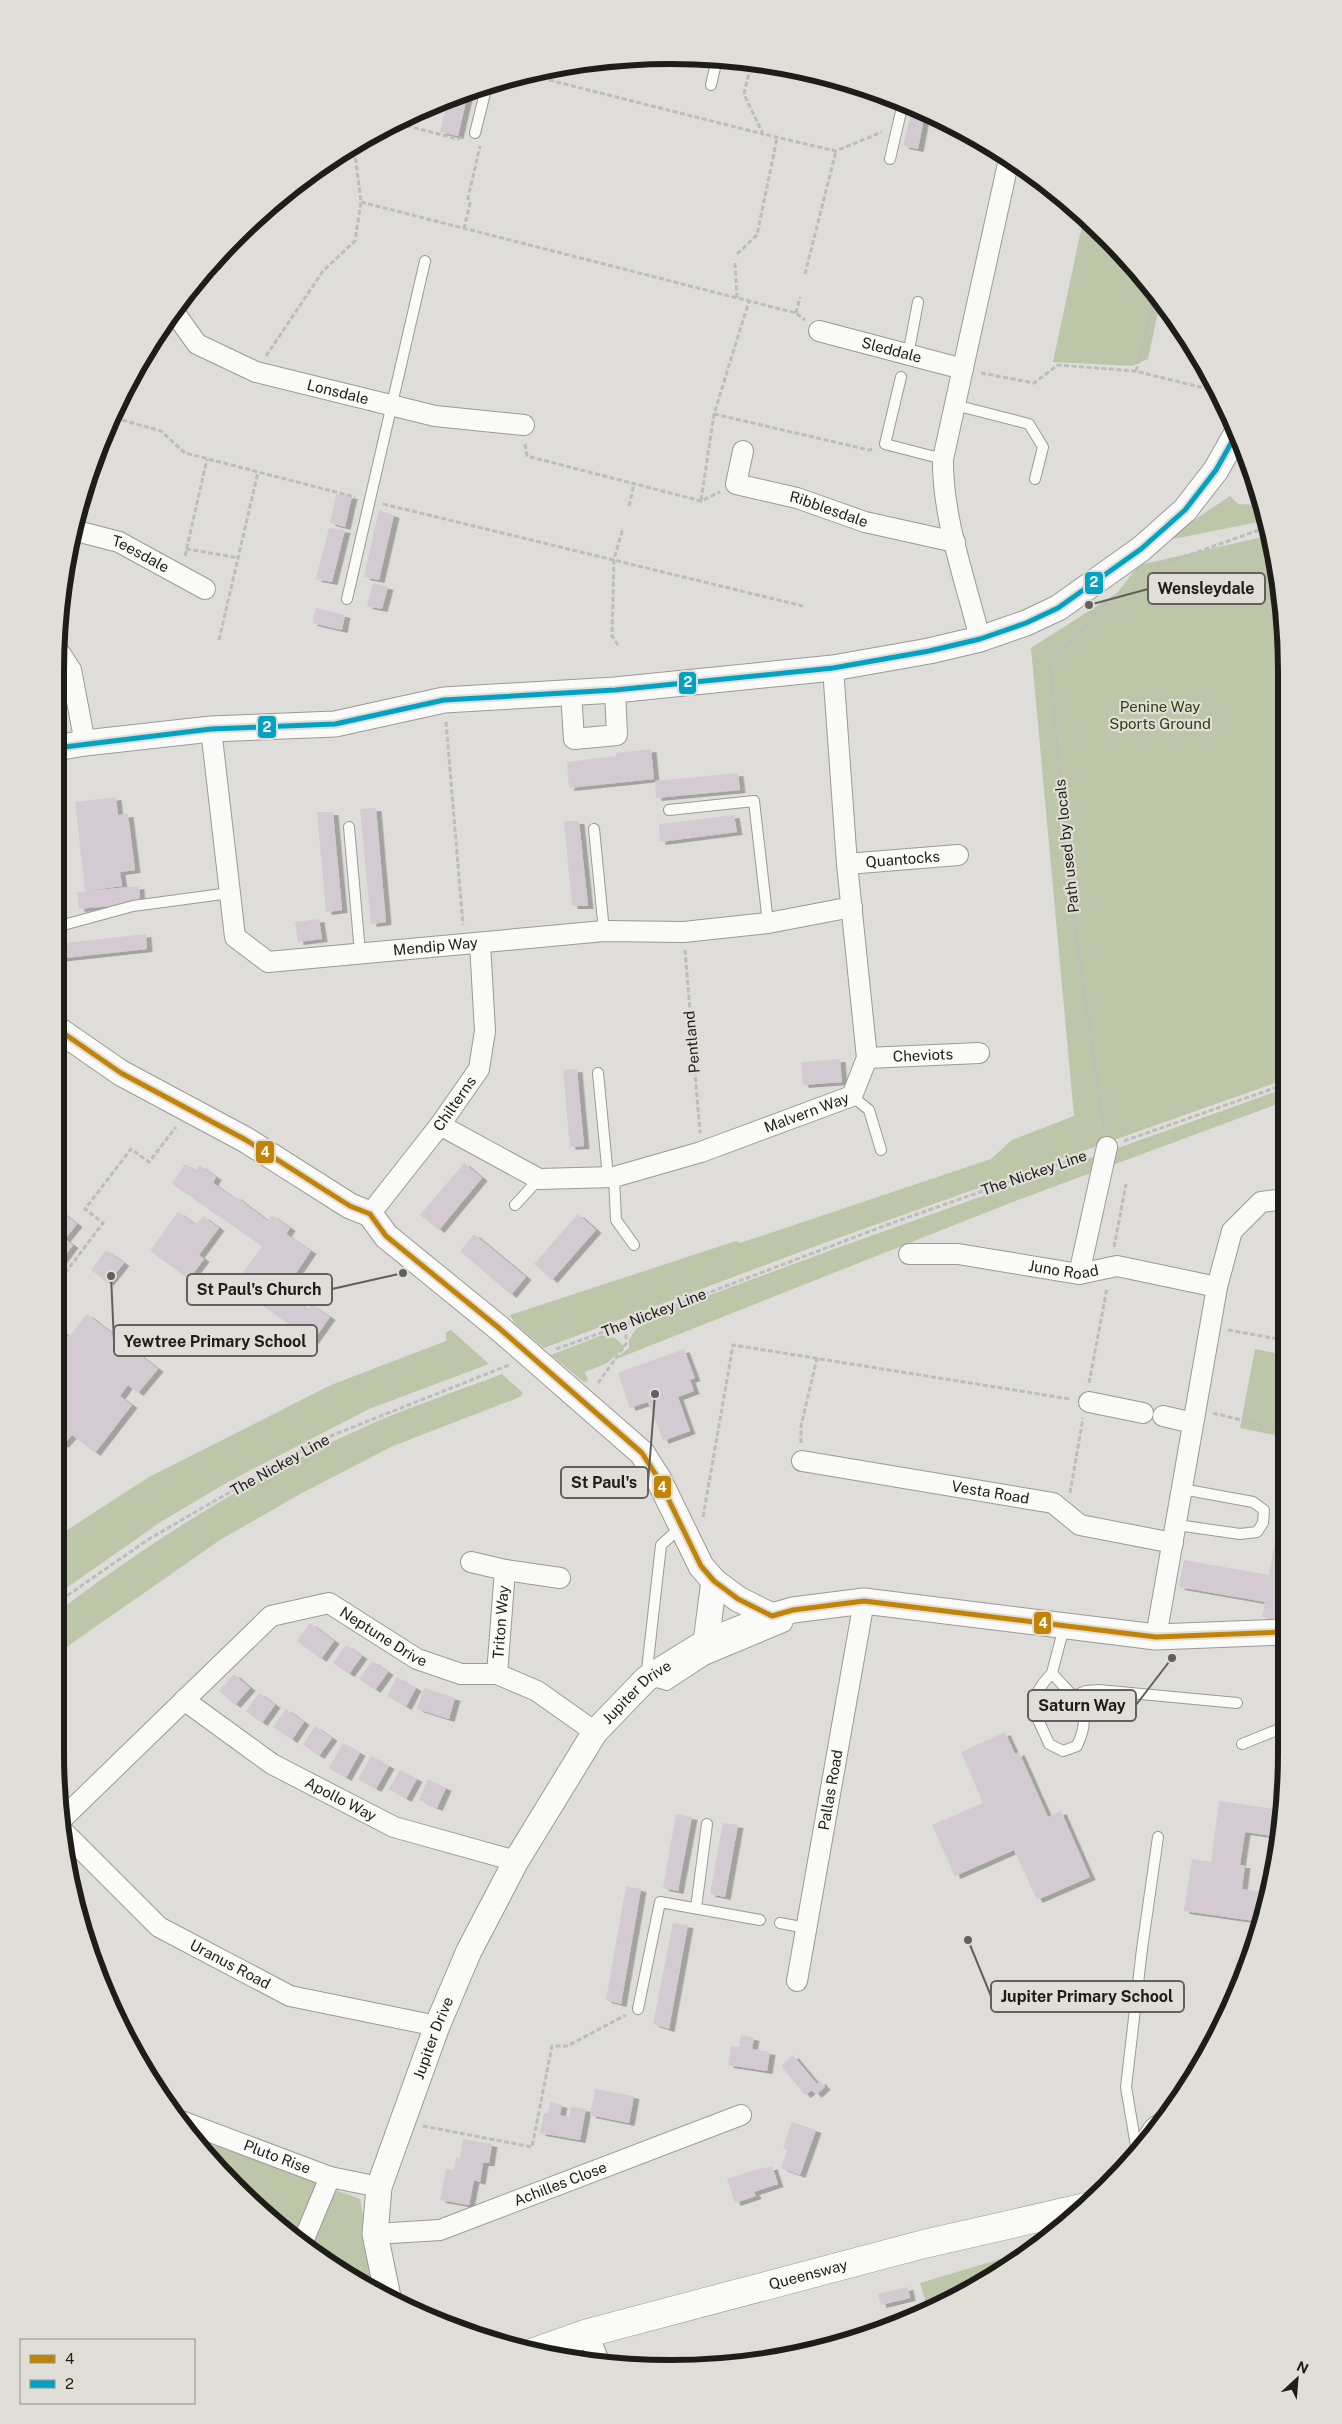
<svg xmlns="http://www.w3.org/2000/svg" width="1342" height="2424" viewBox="0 0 1342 2424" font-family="'Public Sans',sans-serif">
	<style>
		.green { fill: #bdc6a8 }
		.building { fill: #d4cbd2; filter: url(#shadow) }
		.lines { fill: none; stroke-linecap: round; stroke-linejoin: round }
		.service-casing { stroke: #9b9a97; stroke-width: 12 }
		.minor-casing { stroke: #9b9a97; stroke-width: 22 }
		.tertiary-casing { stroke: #9b9a97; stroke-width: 27 }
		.secondary-casing { stroke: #9b9a97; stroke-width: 29 }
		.path { stroke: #bdbdbc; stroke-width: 3; stroke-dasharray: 5 2.5; stroke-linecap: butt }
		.service { stroke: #fafaf9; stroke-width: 10 }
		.minor { stroke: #fafaf9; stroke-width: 20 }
		.tertiary { stroke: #fafaf9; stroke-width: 25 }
		.secondary { stroke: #fafaf9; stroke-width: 28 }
		.tertiary-bridge-casing { stroke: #9b9a97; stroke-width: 27; stroke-linecap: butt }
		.tertiary-bridge { stroke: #fafaf9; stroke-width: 25 }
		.bus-1-casing { stroke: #e0ded7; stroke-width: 9 }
		.bus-2-casing { stroke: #e0ded7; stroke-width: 9 }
		.bus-1 { stroke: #c18406; stroke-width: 5 }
		.bus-2 { stroke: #02a2c5; stroke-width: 5 }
		.labels { text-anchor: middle; stroke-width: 4.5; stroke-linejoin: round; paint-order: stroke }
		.street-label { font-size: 15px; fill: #1e1d1a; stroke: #e0ded7 }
		.park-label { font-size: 15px; fill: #313d13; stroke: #e0ded7 }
		.rim { fill: none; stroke: #1e1d1a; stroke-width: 6 }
		.leader { fill: none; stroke: #61605d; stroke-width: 2 }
		.callout-dot { fill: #61605d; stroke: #e0ded7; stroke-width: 2 }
		.callout { fill: #e0ded7; stroke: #61605d; stroke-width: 2 }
		.callout-label { font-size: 16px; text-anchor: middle; font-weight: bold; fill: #1e1d1a }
		.line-badge { stroke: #e0ded7; stroke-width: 2 }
		.badge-label { font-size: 14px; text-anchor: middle; font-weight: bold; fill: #fff }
	</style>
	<defs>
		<filter id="shadow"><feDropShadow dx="5.5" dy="3" stdDeviation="0" flood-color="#0004"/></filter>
	</defs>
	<rect width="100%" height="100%" fill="#deddd9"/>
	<path class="green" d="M 1084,216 L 1160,302 L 1148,359 L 1132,366 L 1053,362 Z
		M 1230,496 L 1238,504 L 1259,505 L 1263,521 L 1163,541 Z
		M 1267,536 L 1282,591 L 1283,1080 L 824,1243 L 544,1348 L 515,1324 L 510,1315 L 736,1241 L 740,1243 L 991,1159 L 1012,1140 L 1074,1116 L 1031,648 L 1117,593 L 1139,565 Z
		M 1283,1089 L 1283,1102 L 1010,1203 L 614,1360 L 629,1348 L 629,1340 L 636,1329 L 664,1312 L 837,1248 Z
		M 451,1330 L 489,1364 L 369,1409 L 228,1482 L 162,1521 L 55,1596 L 55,1538 L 149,1477 L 331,1385 L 446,1341 L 446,1332 Z
		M 602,1335 L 615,1338 L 625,1347 L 607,1363 L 585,1372 L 588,1381 L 584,1382 L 551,1355 Z
		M 1255,1349 L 1284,1355 L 1285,1437 L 1240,1428 Z
		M 502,1374 L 523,1393 L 520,1397 L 393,1446 L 300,1494 L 220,1540 L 55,1655 L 55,1614 C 147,1543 254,1476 360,1429 C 406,1408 455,1392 502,1374 Z
		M 191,2137 L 360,2199 L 376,2291 L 329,2265 L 265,2216 Z
		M 1034,2249 L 1013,2265 L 940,2305 L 927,2306 L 920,2283 Z"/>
	<path class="building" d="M 468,93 L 458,136 L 440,132 L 448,100 Z
		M 912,109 L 925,113 L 918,149 L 903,146 Z
		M 336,494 L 352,496 L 345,527 L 330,523 Z
		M 379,510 L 394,515 L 379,580 L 364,577 Z
		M 329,528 L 345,530 L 332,582 L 316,579 Z
		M 373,583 L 388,587 L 382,609 L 367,606 Z
		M 316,608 L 345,615 L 342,630 L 312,623 Z
		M 651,749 L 654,779 L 569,788 L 567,762 L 616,756 L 616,753 Z
		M 738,773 L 740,790 L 656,798 L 655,781 Z
		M 116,797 L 118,815 L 128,814 L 135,870 L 120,872 L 122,886 L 85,891 L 75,802 Z
		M 376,808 L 386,922 L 371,924 L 360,809 Z
		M 317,812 L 333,812 L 342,910 L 326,912 Z
		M 734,815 L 737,832 L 660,842 L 659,824 Z
		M 564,821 L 579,821 L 588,906 L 572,906 Z
		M 139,886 L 140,903 L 79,909 L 77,892 Z
		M 319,919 L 322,939 L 298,942 L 295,922 Z
		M 146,934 L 147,949 L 56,959 L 56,944 Z
		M 840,1059 L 842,1082 L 803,1085 L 801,1062 Z
		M 577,1069 L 584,1146 L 570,1147 L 563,1070 Z
		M 464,1163 L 482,1178 L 439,1230 L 420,1215 Z
		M 185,1164 L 195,1171 L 199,1165 L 216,1177 L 213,1183 L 234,1198 L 235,1196 L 268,1221 L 272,1215 L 290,1228 L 286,1234 L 311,1251 L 283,1292 L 308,1310 L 311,1304 L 330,1317 L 313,1341 L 234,1286 L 262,1246 L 172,1184 Z
		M 56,1208 L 77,1224 L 65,1239 L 73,1245 L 56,1268 Z
		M 178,1212 L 196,1225 L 203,1216 L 219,1228 L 199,1255 L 204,1259 L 189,1279 L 150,1251 Z
		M 578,1214 L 596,1230 L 552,1280 L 534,1264 Z
		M 474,1234 L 526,1277 L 511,1295 L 460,1251 Z
		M 106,1250 L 124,1263 L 108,1283 L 91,1270 Z
		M 87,1314 L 158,1369 L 138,1393 L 128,1385 L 120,1396 L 132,1405 L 95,1453 L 72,1435 L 63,1445 L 55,1439 L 55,1332 L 58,1328 L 69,1337 Z
		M 684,1349 L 695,1378 L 690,1380 L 694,1391 L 678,1397 L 690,1431 L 663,1441 L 648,1402 L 630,1408 L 618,1373 Z
		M 1284,1488 L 1285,1621 L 1262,1617 L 1265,1602 L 1179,1587 L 1184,1560 L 1269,1575 Z
		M 310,1623 L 334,1641 L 321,1659 L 297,1641 Z
		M 346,1645 L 362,1656 L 349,1674 L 333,1663 Z
		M 372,1661 L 388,1672 L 375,1690 L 359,1679 Z
		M 234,1674 L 250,1688 L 235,1705 L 219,1691 Z
		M 397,1677 L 416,1688 L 406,1707 L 387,1696 Z
		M 424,1688 L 455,1698 L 449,1719 L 417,1709 Z
		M 259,1693 L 275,1705 L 262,1723 L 246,1711 Z
		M 286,1709 L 304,1722 L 292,1740 L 273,1727 Z
		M 315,1726 L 332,1738 L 319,1756 L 303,1745 Z
		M 1005,1732 L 1015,1754 L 1019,1752 L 1048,1817 L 1061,1811 L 1090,1877 L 1037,1900 L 1014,1850 L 955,1876 L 932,1825 L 983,1803 L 961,1752 Z
		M 343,1743 L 360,1753 L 346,1778 L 329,1768 Z
		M 371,1756 L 389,1766 L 376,1789 L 358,1779 Z
		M 400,1770 L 417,1779 L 406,1799 L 389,1789 Z
		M 428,1779 L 446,1788 L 437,1808 L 419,1800 Z
		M 1219,1801 L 1283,1810 L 1278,1837 L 1245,1832 L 1240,1865 L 1245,1865 L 1242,1889 L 1269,1893 L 1262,1922 L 1184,1911 L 1192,1859 L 1211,1862 Z
		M 676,1814 L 692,1817 L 678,1891 L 663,1888 Z
		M 723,1823 L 738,1825 L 725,1897 L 710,1894 Z
		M 626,1886 L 641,1889 L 621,2004 L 606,2000 Z
		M 673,1923 L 688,1925 L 669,2029 L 653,2024 Z
		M 741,2035 L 754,2038 L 752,2049 L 770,2052 L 767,2071 L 728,2065 L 731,2046 L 739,2047 Z
		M 793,2055 L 817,2084 L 820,2081 L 825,2087 L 816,2095 L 812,2090 L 805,2095 L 781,2066 Z
		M 595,2089 L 634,2096 L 629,2123 L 590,2115 Z
		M 550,2102 L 562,2105 L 560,2115 L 569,2117 L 571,2107 L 586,2109 L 580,2140 L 540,2133 L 544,2113 L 548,2113 Z
		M 792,2122 L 816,2130 L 800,2175 L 781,2168 L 787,2150 L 783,2148 Z
		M 463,2139 L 492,2144 L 489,2163 L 483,2163 L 480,2182 L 474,2180 L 469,2205 L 440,2200 L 446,2169 L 454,2170 L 456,2157 L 460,2158 Z
		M 772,2166 L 778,2184 L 754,2192 L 756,2196 L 735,2203 L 727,2179 L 764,2167 L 765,2169 Z
		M 908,2287 L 910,2298 L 881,2305 L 878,2294 Z"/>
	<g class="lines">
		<g class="service-casing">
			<path id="service" d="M 711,85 L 717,59
				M 475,133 L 487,85
				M 890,159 L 903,103
				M 908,355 L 918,302
				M 901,377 L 885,444 L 943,459
				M 955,405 L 1029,424 L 1043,447 L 1035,479
				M 347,599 L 425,261
				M 669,810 L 754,801 L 768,923
				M 349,827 L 360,953
				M 594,829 L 604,931
				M 56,927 L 133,906 L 230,893
				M 598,1073 L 608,1177
				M 852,1096 L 869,1110 L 881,1150
				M 614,1177 L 616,1220 L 634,1245
				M 515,1205 L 539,1179
				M 1177,1525 L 1240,1534 L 1257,1532 L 1263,1523 L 1264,1510 L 1253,1502 L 1182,1489
				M 681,1527 L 661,1545 L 646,1679 L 667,1685 L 705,1660 L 786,1626 L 791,1614
				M 1283,1632 L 1282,1728 L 1285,1732
				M 1052,1673 C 1075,1701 1095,1707 1077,1746 L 1063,1751 L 1049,1744 C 1035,1710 1023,1704 1052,1673 Z
				M 1052,1673 L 1064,1627
				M 1073,1696 L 1086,1691 L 1099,1690 L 1237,1703
				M 1242,1744 L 1282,1728
				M 696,1908 L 707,1824
				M 780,1923 L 806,1928
				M 638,2009 L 660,1902 L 760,1920
				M 1136,2146 L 1150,2125 L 1174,2107
				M 1137,2152 L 1126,2087 L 1142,1949 L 1158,1837"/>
		</g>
		<g class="minor-casing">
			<g id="minor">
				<path d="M 213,261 L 214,259"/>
				<path id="s1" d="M 174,312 L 197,344 L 256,372 L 435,416 L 524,425"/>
				<path id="s2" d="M 819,331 L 963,369"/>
				<path id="s3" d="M 743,451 L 736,484 L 797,498 L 865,522 L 955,542"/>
				<path id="s4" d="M 73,530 L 119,542 L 205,589"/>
				<path d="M 980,639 C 966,582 942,517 943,459 L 1009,159"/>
				<path d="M 56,647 L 71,670 L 85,743"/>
				<path d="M 571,693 L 574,739 L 617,735 L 615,690"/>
				<path id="s5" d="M 211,729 L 235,937 L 268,962 L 604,931 L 684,932 L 768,923 L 852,907"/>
				<path id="s6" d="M 847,864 L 958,855"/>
				<path id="s7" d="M 867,1058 L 979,1053"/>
				<path id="s8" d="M 440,1125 L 539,1179 L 614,1177 L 701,1152 L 852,1096 L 867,1058 L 847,864 L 833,668"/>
				<path id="s9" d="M 370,1214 L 440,1125 L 479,1069 L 485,1031 L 480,944"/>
				<path id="s10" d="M 909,1254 L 958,1254 L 1079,1274 L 1117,1266 L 1217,1287"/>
				<path d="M 1079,1274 L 1107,1147"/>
				<path d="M 1089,1402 L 1143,1413"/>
				<path d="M 1163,1416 L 1193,1423"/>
				<path id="s11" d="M 802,1461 L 1053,1503 L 1080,1525 L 1173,1543"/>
				<path d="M 471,1562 L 505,1570 L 560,1578"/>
				<path d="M 1156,1637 L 1217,1287 L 1232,1231 L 1261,1202 L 1284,1199"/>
				<path id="s12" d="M 497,1674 L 505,1570"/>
				<path id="s13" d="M 184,1700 L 272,1764 L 394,1827 L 516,1861"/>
				<path id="s14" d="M 62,1819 L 271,1616 L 329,1603 L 417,1659 L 461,1674 L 497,1674 L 537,1691 L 595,1732"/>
				<path id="s15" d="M 63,1831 L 159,1927 L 290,1996 L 437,2026"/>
				<path id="s16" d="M 797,1981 L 864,1601"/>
				<path id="s17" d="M 176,2119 L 330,2177 L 379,2187"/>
				<path id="s18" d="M 375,2234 L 440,2230 L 741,2115"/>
				<path d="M 302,2244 L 330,2177"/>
				<path d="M 588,2333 L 599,2362"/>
			</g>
		</g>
		<g class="tertiary-casing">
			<g id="tertiary">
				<path d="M 56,748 L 85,743 L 211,729 L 335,724 L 444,700 L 615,690 L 833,668 L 929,651 L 980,639 L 1026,623 L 1058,608 L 1141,549 L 1185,510 L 1216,470 L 1238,431"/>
				<path d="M 56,1028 L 121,1073 L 246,1140 L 350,1206 L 370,1214 L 386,1236 L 499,1328"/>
				<path d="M 571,1391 L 642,1453 L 658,1478 L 701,1566 L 714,1581 L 738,1599 L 772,1616"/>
				<path d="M 706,1642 L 714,1581"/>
				<path id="s19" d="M 388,2297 L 375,2234 L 379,2187 L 437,2026 L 469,1951 L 516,1861 L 595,1732 L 646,1679 L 706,1642 L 772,1616 L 793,1610 L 864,1601 L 1156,1637 L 1285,1632"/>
			</g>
		</g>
		<g class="secondary-casing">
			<g id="secondary">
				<path id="s20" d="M 534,2352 L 588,2333 L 924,2244 L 1086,2207"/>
			</g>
		</g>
		<path class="path" d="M 752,60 L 744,94 L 763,134 L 836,151 L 882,132
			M 538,72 L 541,78 L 763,134
			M 392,122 L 458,139 L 462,137
			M 361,202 L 796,313 L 805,320
			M 464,229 L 470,203 L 468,198 L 480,146
			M 737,254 L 757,235 L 777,138
			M 735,263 L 737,298
			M 805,274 L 836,151
			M 796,313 L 800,297
			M 266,356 L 323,271 L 355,241 L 361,202 L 354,146
			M 1136,371 L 1155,296
			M 981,373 L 1034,383 L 1058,365 L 1135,371 L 1216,391
			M 714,414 L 869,450 L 873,449
			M 115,418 L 161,431 L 185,453 L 355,497
			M 525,444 L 527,456 L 701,501 L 720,492
			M 701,500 L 714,414 L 749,301
			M 383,504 L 803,606
			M 629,506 L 634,484
			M 186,549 L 239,558
			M 185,556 L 207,459
			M 1155,567 L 1265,528
			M 219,640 L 258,472
			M 618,645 L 612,636 L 614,559 L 623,528
			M 446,722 L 463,925
			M 685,950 L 700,1133
			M 1104,1129 L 1069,886 L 1050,664 L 1108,602
			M 1124,1141 L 1283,1085
			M 1114,1247 L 1126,1184
			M 56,1285 L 103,1223 L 85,1209 L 131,1149 L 149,1162 L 176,1127
			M 1228,1330 L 1284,1340
			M 556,1349 L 626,1324 L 892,1223 L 1085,1155
			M 598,1383 L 626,1344 L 626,1324
			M 1089,1383 L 1107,1288
			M 1213,1413 L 1285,1431
			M 801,1443 L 801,1426 L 817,1358
			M 1070,1493 L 1083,1418
			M 703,1517 L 733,1345 L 1070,1399
			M 55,1604 L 149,1539 L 318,1441 L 509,1365
			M 423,2126 L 532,2147 L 552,2046 L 567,2046 L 626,2015
			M 503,2345 L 513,2342"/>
		<use href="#service" class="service"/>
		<use href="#minor" class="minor"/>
		<use href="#tertiary" class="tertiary"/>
		<use href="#secondary" class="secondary"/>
		<g class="tertiary-bridge-casing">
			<path id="tertiary-bridge" d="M 499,1328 L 571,1391"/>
		</g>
		<use href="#tertiary-bridge" class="tertiary-bridge"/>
		<g class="bus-1-casing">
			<path id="bus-1" d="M 56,1028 L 121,1073 L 246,1140 L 350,1206 L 370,1214 L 386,1236 L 499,1328 L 642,1453 L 658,1478 L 701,1566 L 714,1581 L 738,1599 L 772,1616 L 793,1610 L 864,1601 L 1156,1637 L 1285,1632"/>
		</g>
		<g class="bus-2-casing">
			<path id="bus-2" d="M 56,748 L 211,729 L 335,724 L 444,700 L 615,690 L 833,668 L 929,651 L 980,639 L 1026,623 L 1058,608 L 1141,549 L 1185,510 L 1216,470 L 1238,431"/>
		</g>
		<use href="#bus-1" class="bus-1"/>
		<use href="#bus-2" class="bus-2"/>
	</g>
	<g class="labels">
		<g class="street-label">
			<text dy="5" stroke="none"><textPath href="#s2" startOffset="75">Sleddale</textPath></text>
			<text dy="5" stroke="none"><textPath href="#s1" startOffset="189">Lonsdale</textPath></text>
			<text dy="5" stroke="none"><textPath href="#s3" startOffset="130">Ribblesdale</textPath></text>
			<text dy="5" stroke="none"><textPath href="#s4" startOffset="72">Teesdale</textPath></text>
			<text transform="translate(1067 846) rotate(-96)" y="5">Path used by locals</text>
			<text dy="5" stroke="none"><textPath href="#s6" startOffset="56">Quantocks</textPath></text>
			<text dy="5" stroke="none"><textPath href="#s5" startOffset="419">Mendip Way</textPath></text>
			<text transform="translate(692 1042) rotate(-95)" y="5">Pentland</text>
			<text dy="5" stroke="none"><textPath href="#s7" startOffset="56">Cheviots</textPath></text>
			<text dy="5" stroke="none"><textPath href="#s9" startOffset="139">Chilterns</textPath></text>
			<text dy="5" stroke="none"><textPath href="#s8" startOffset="391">Malvern Way</textPath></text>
			<text transform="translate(1034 1173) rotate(-19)" y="5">The Nickey Line</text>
			<text dy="5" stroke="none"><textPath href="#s10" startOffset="156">Juno Road</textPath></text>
			<text transform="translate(654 1313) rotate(-21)" y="5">The Nickey Line</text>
			<text transform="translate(280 1465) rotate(-29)" y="5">The Nickey Line</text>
			<text dy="5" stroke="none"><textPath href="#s11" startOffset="191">Vesta Road</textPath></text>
			<text dy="5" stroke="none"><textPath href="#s12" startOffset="52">Triton Way</textPath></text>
			<text dy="5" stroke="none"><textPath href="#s14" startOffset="415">Neptune Drive</textPath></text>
			<text dy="5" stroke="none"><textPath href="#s19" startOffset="675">Jupiter Drive</textPath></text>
			<text dy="5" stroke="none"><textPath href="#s16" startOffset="194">Pallas Road</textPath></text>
			<text dy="5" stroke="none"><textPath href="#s13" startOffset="186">Apollo Way</textPath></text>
			<text dy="5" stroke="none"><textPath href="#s15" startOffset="216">Uranus Road</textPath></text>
			<text dy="5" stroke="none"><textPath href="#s19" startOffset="270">Jupiter Drive</textPath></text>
			<text dy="5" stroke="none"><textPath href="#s17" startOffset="108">Pluto Rise</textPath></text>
			<text dy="5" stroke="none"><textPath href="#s18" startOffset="194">Achilles Close</textPath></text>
			<text dy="5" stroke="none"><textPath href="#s20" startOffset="285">Queensway</textPath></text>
		</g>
		<g class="park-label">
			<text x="1160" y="712">Penine Way<tspan x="1160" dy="17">Sports Ground</tspan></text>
		</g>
	</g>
	<path d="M0 0H1342V2424H0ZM671 64H671A607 607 0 0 1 1278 671V1753A607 607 0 0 1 671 2360H671A607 607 0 0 1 64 1753V671A607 607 0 0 1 671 64Z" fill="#e0ded7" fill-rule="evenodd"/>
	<path class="rim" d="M671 64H671A607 607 0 0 1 1278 671V1753A607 607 0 0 1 671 2360H671A607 607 0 0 1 64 1753V671A607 607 0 0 1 671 64Z"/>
	<path class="leader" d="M1089 605L1148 589M403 1273L332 1289M111 1276L114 1341M655 1394L648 1483M1172 1658L1136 1705M968 1940L991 1996"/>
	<g class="callout-dot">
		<circle cx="1089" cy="605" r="5"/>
		<circle cx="403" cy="1273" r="5"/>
		<circle cx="111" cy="1276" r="5"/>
		<circle cx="655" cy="1394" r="5"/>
		<circle cx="1172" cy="1658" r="5"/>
		<circle cx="968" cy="1940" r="5"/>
	</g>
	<g class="callout">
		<rect x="1148" y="573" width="117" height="31" rx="5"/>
		<rect x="187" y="1274" width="145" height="31" rx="5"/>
		<rect x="114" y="1325" width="203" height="31" rx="5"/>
		<rect x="561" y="1467" width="87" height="31" rx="5"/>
		<rect x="1028" y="1690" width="108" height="31" rx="5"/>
		<rect x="991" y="1981" width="193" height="31" rx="5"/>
	</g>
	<g class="callout-label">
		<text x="1206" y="594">Wensleydale</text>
		<text x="259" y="1295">St Paul's Church</text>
		<text x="215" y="1347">Yewtree Primary School</text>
		<text x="604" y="1488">St Paul's</text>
		<text x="1082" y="1711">Saturn Way</text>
		<text x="1087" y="2002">Jupiter Primary School</text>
	</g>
	<g class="line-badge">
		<rect x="1084" y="571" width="20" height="24" rx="5" fill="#02a2c5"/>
		<rect x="678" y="671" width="19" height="24" rx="5" fill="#02a2c5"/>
		<rect x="257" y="715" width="20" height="24" rx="5" fill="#02a2c5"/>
		<rect x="255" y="1140" width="20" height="24" rx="5" fill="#c18406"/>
		<rect x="653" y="1475" width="19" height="24" rx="5" fill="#c18406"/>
		<rect x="1033" y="1611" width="19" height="24" rx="5" fill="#c18406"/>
	</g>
	<g class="badge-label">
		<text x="1094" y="587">2</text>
		<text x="688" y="687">2</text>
		<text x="267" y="732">2</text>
		<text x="265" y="1157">4</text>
		<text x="662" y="1492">4</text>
		<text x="1043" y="1628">4</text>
	</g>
	<rect x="20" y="2339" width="175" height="65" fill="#e0ded7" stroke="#92918b"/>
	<rect x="30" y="2355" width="25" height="8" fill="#c18406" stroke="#92918b"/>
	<text x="65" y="2364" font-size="15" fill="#1e1d1a">4</text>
	<rect x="30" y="2380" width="25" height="8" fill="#02a2c5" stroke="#92918b"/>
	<text x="65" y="2389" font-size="15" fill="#1e1d1a">2</text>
	<g transform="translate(1297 2379) rotate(26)" stroke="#e0ded7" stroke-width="4" paint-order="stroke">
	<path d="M0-4L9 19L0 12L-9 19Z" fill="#1e1d1a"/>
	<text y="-8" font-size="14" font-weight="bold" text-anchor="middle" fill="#1e1d1a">N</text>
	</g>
</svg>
